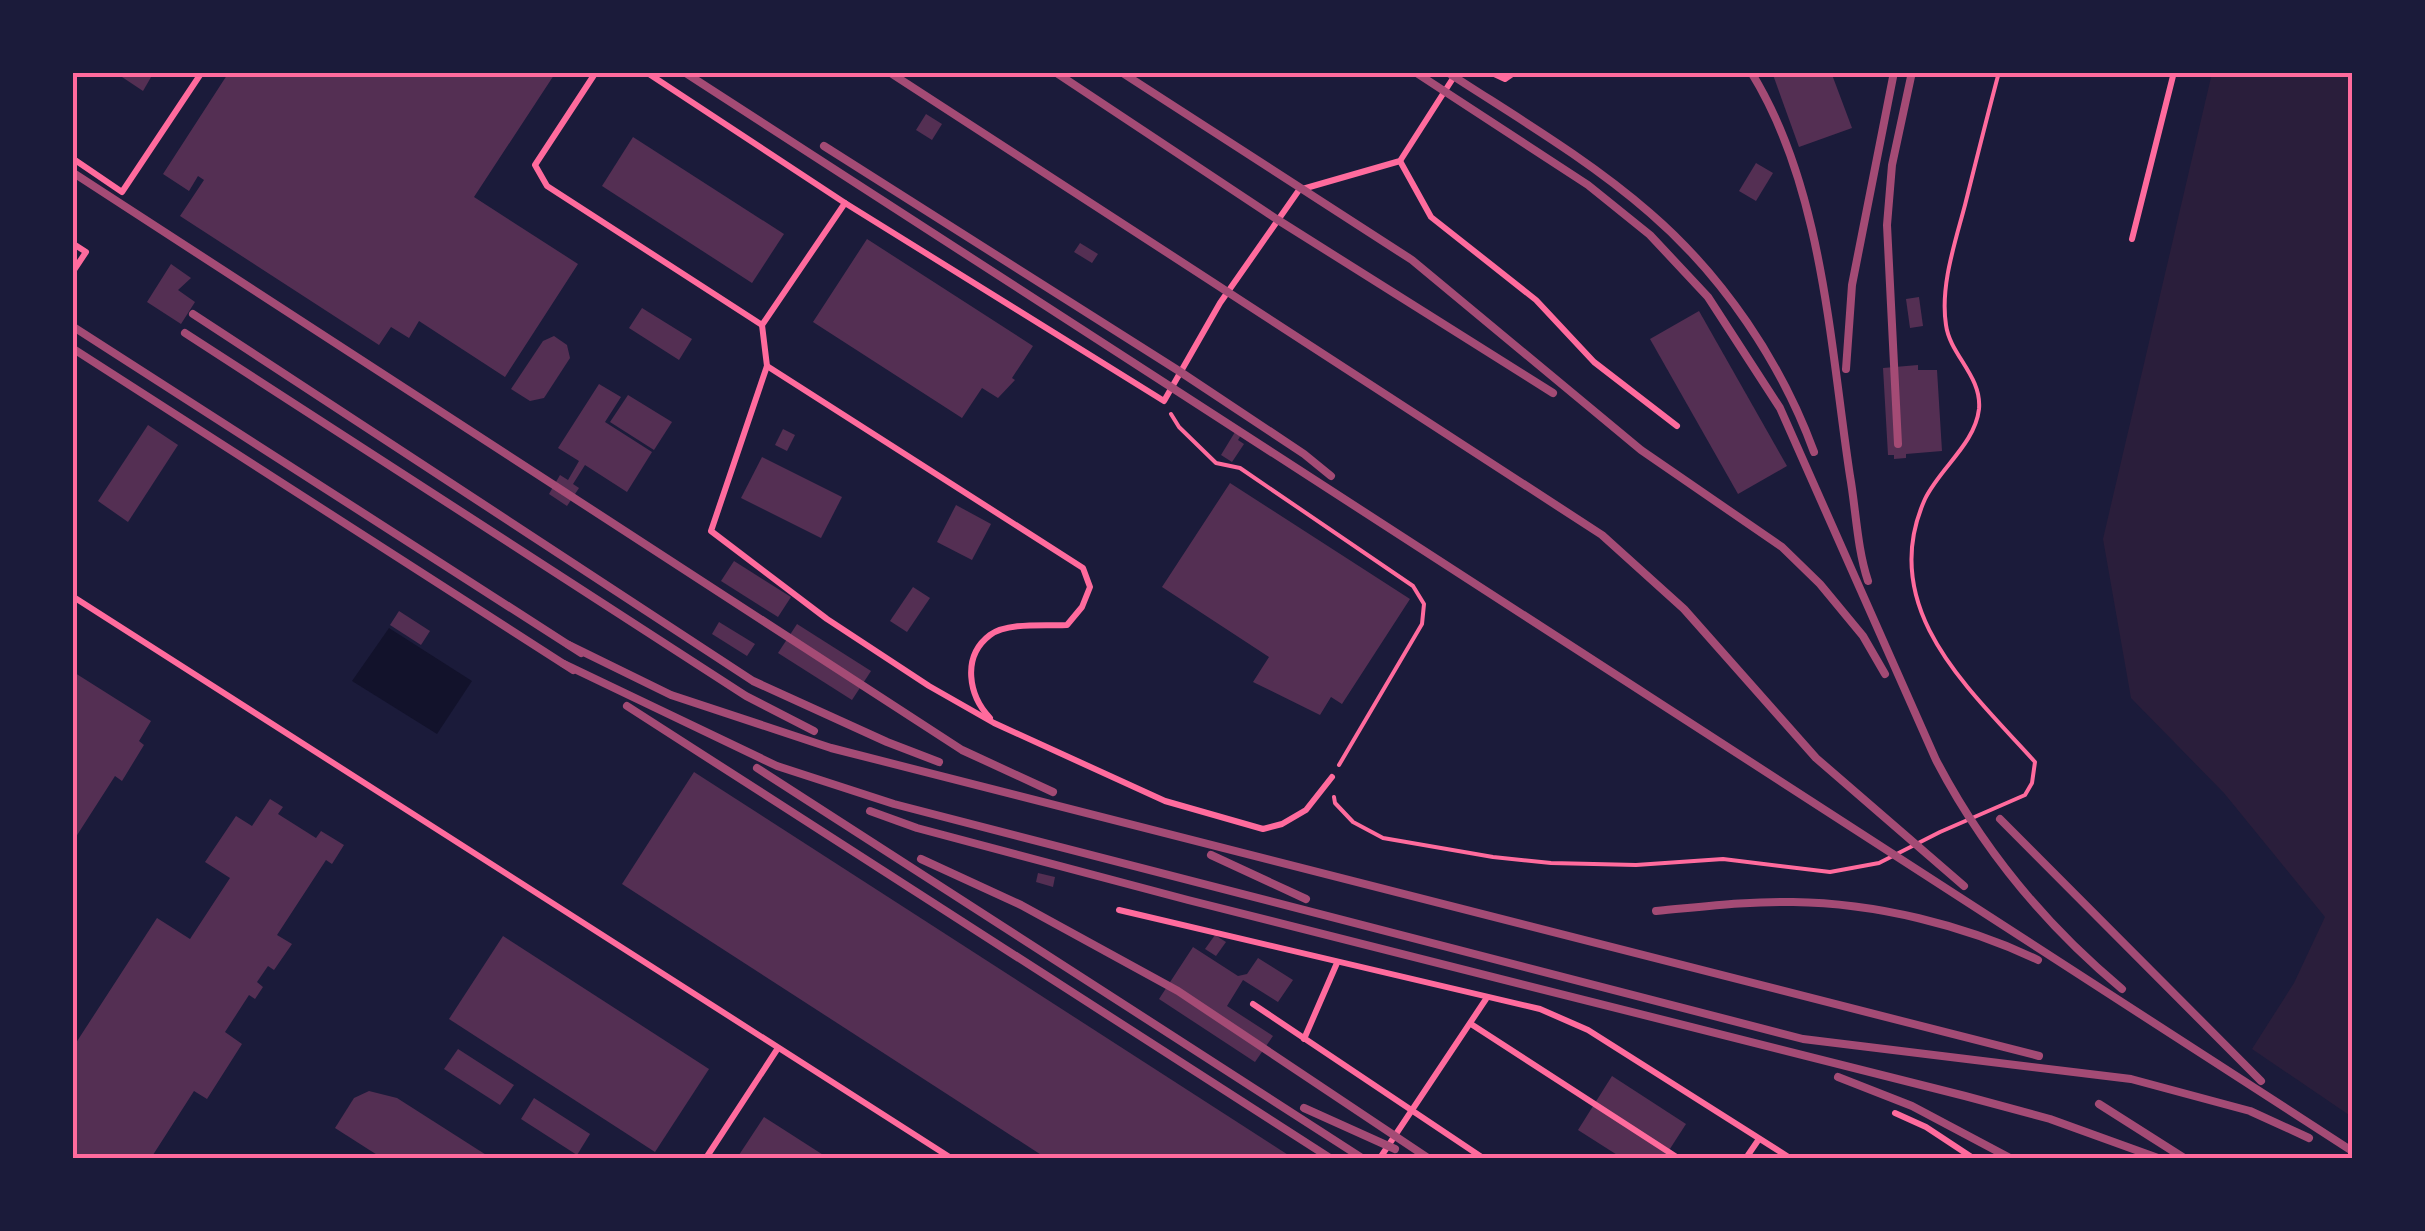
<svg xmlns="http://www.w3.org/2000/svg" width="2425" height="1231" viewBox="0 0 2425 1231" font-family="'DM Sans',sans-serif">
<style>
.green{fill:#2a1e3b}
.water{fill:#12122b}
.building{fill:#542f53}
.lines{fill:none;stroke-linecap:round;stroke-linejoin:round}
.path{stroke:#ff6b9d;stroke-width:4}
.service{stroke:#ff6b9d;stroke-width:6}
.rail{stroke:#a44b75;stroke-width:8}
.neatline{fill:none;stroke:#ff6b9d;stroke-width:4}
</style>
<rect width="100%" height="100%" fill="#1b1b3a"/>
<polygon class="green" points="2212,73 2352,73 2352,1117 2252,1049 2294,983 2325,917 2224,793 2131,698 2103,539"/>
<polygon class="water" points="389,628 472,681 437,734 352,681"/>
<g class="building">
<polygon points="125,72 154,72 143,91 122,77"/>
<polygon points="229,72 556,72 474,197 578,264 505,377 419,321 409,338 391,327 379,345 180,216 204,180 198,176 189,191 163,174"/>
<polygon points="1772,72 1831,72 1852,128 1799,147"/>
<polygon points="926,114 942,124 932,140 916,130"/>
<polygon points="633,137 784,234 752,283 602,186"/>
<polygon points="1756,163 1773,173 1756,201 1739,191"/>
<polygon points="867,239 1033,346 1012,378 1015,380 998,398 982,388 962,418 813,322"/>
<polygon points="1080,243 1098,254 1092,263 1074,252"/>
<polygon points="171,264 191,278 178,290 195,302 181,324 147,302"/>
<polygon points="1919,297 1923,326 1910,328 1906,299"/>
<polygon points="642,308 692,339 679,360 629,328"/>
<polygon points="1699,311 1787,466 1738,494 1650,339"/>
<polygon points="554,336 567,345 570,358 544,398 530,401 511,389 543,341"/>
<polygon points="1918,365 1918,370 1937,370 1942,451 1906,454 1906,458 1894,459 1894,455 1888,455 1883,368"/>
<polygon points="599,384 621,397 605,422 652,452 627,492 585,465 573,484 579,488 567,506 549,494 560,475 568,480 579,461 558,448"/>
<polygon points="628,395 672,422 654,450 610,422"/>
<polygon points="148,425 178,445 128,522 98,501"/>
<polygon points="783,429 795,435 787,451 775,445"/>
<polygon points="1235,432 1241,435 1238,440 1244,444 1232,462 1221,455"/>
<polygon points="762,457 842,497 821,538 741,498"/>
<polygon points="1230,483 1410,599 1342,704 1331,697 1320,715 1253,682 1269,657 1162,587"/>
<polygon points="956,505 991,524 972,560 937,542"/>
<polygon points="734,561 791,597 778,617 721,581"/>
<polygon points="913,587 930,598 907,632 890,621"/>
<polygon points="399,611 430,631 421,645 390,625"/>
<polygon points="719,622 755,644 747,656 712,634"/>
<polygon points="797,624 871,671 852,700 778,653"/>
<polygon points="75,673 151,721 139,741 144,745 122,781 115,776 72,843 72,677"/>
<polygon points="694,772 1293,1158 1046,1158 622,884"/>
<polygon points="270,799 283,807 278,814 316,838 321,831 344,845 332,864 326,860 277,935 292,944 274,970 268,966 257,982 263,987 255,999 249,995 225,1032 242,1044 207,1099 194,1091 151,1158 72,1158 72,1049 157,918 190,939 230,878 205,862 236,816 252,826"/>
<polygon points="1038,873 1055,877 1053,887 1036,882"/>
<polygon points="1215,935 1226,942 1216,956 1205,949"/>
<polygon points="503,936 709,1069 655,1152 449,1019"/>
<polygon points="1193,947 1238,976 1247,974 1258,958 1293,980 1278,1002 1243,980 1227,1006 1273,1036 1255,1062 1159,999"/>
<polygon points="458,1049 514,1085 500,1105 444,1069"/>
<polygon points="1612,1076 1686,1124 1664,1158 1622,1158 1578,1130"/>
<polygon points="369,1091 397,1098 491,1158 382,1158 335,1128 354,1098"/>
<polygon points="534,1098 590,1134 577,1155 521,1119"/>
<polygon points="764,1117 828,1158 737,1158"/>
</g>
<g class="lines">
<g class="path">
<polyline points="1171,414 1179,427 1216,463 1240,468 1413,586 1424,604 1422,624 1339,765"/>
<path d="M1334 797 1335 803 1353 822 1383 838 1493 857 1551 863 1636 865 1723 859 1830 872 1879 863 1940 832 2025 795 2032 783 2035 762C1969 689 1876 608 1925 499 1940 468 1975 444 1979 409 1982 376 1950 355 1946 325 1940 286 1955 243 1965 205 1976 161 1987 117 1999 72"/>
</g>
<g class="service">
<polyline points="596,72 535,165 547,186 762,325"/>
<polyline points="646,72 845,203 1164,401 1220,303 1299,190 1400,161 1457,72"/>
<polyline points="1490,72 1505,79 1515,72"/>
<polyline points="72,158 122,192 202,72"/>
<polyline points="1400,161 1431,217 1536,300 1594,362 1677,426"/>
<polyline points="845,203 762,325 767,366 711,531 827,619 929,686 994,723 1165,801 1263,829 1282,824 1306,810 1332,777"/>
<polyline points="2132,239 2174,72"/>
<polyline points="72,243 86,252 72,273"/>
<path d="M767 366 1083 568 1090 587 1082 607 1067 625C1046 626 1007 622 990 635 961 657 969 696 990 718"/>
<polyline points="72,596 951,1158"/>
<polyline points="1119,910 1540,1009 1588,1030 1790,1158"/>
<polyline points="1253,1004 1483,1158"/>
<polyline points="1471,1024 1678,1158"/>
<polyline points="1304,1039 1337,963"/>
<polyline points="1895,1113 1926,1127 1973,1158"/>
<polyline points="706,1158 778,1048"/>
<polyline points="1380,1158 1486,999"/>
<polyline points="1746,1158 1759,1139"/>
</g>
<g class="rail">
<polyline points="684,72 2352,1151"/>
<polyline points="889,72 1602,535 1684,609 1816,758 1964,886"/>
<polyline points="1055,72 1278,220 1553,393"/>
<polyline points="1121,72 1412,260 1641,450 1782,547 1820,584 1863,636 1885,674"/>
<path d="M1415 72 1588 185 1650 235 1708 297 1780 408 1936 760C1983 850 2044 924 2122 989"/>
<path d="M1447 72C1516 117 1588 159 1650 213 1723 276 1781 362 1814 452"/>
<path d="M1751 72C1823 188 1830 345 1850 476 1856 510 1857 548 1868 581"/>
<polyline points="824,146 1179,371 1304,454 1331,476"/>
<polyline points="72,172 962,750 1053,792"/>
<polyline points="193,314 753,681 887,742 939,762"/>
<polyline points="72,326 581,653"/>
<polyline points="185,333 746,696 814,731"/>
<polyline points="72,348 573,670"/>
<polyline points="1846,369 1852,285 1894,72"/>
<polyline points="1898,444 1887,225 1892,165 1912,72"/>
<polyline points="569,645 671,695 831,748 2039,1056"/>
<polyline points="564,664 777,766 894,804 1803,1039 2131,1079 2250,1111 2309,1138"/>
<polyline points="627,706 1330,1158"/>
<polyline points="757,768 1362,1158"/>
<polyline points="870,811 917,828 1188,900 1965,1096 2050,1119 2158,1158"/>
<polyline points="2000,819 2261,1081"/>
<polyline points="1211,855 1306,899"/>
<polyline points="921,859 1021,905 1178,991 1428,1158"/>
<path d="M1656 911C1701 907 1748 901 1793 902 1875 903 1965 925 2038 960"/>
<polyline points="1838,1077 1912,1106 2010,1158"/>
<polyline points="2099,1104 2184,1158"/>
<polyline points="1304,1108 1395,1149"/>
</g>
</g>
<rect width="2425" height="1231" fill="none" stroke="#1b1b3a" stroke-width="150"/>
<rect x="75" y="75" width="2275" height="1081" class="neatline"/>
</svg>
